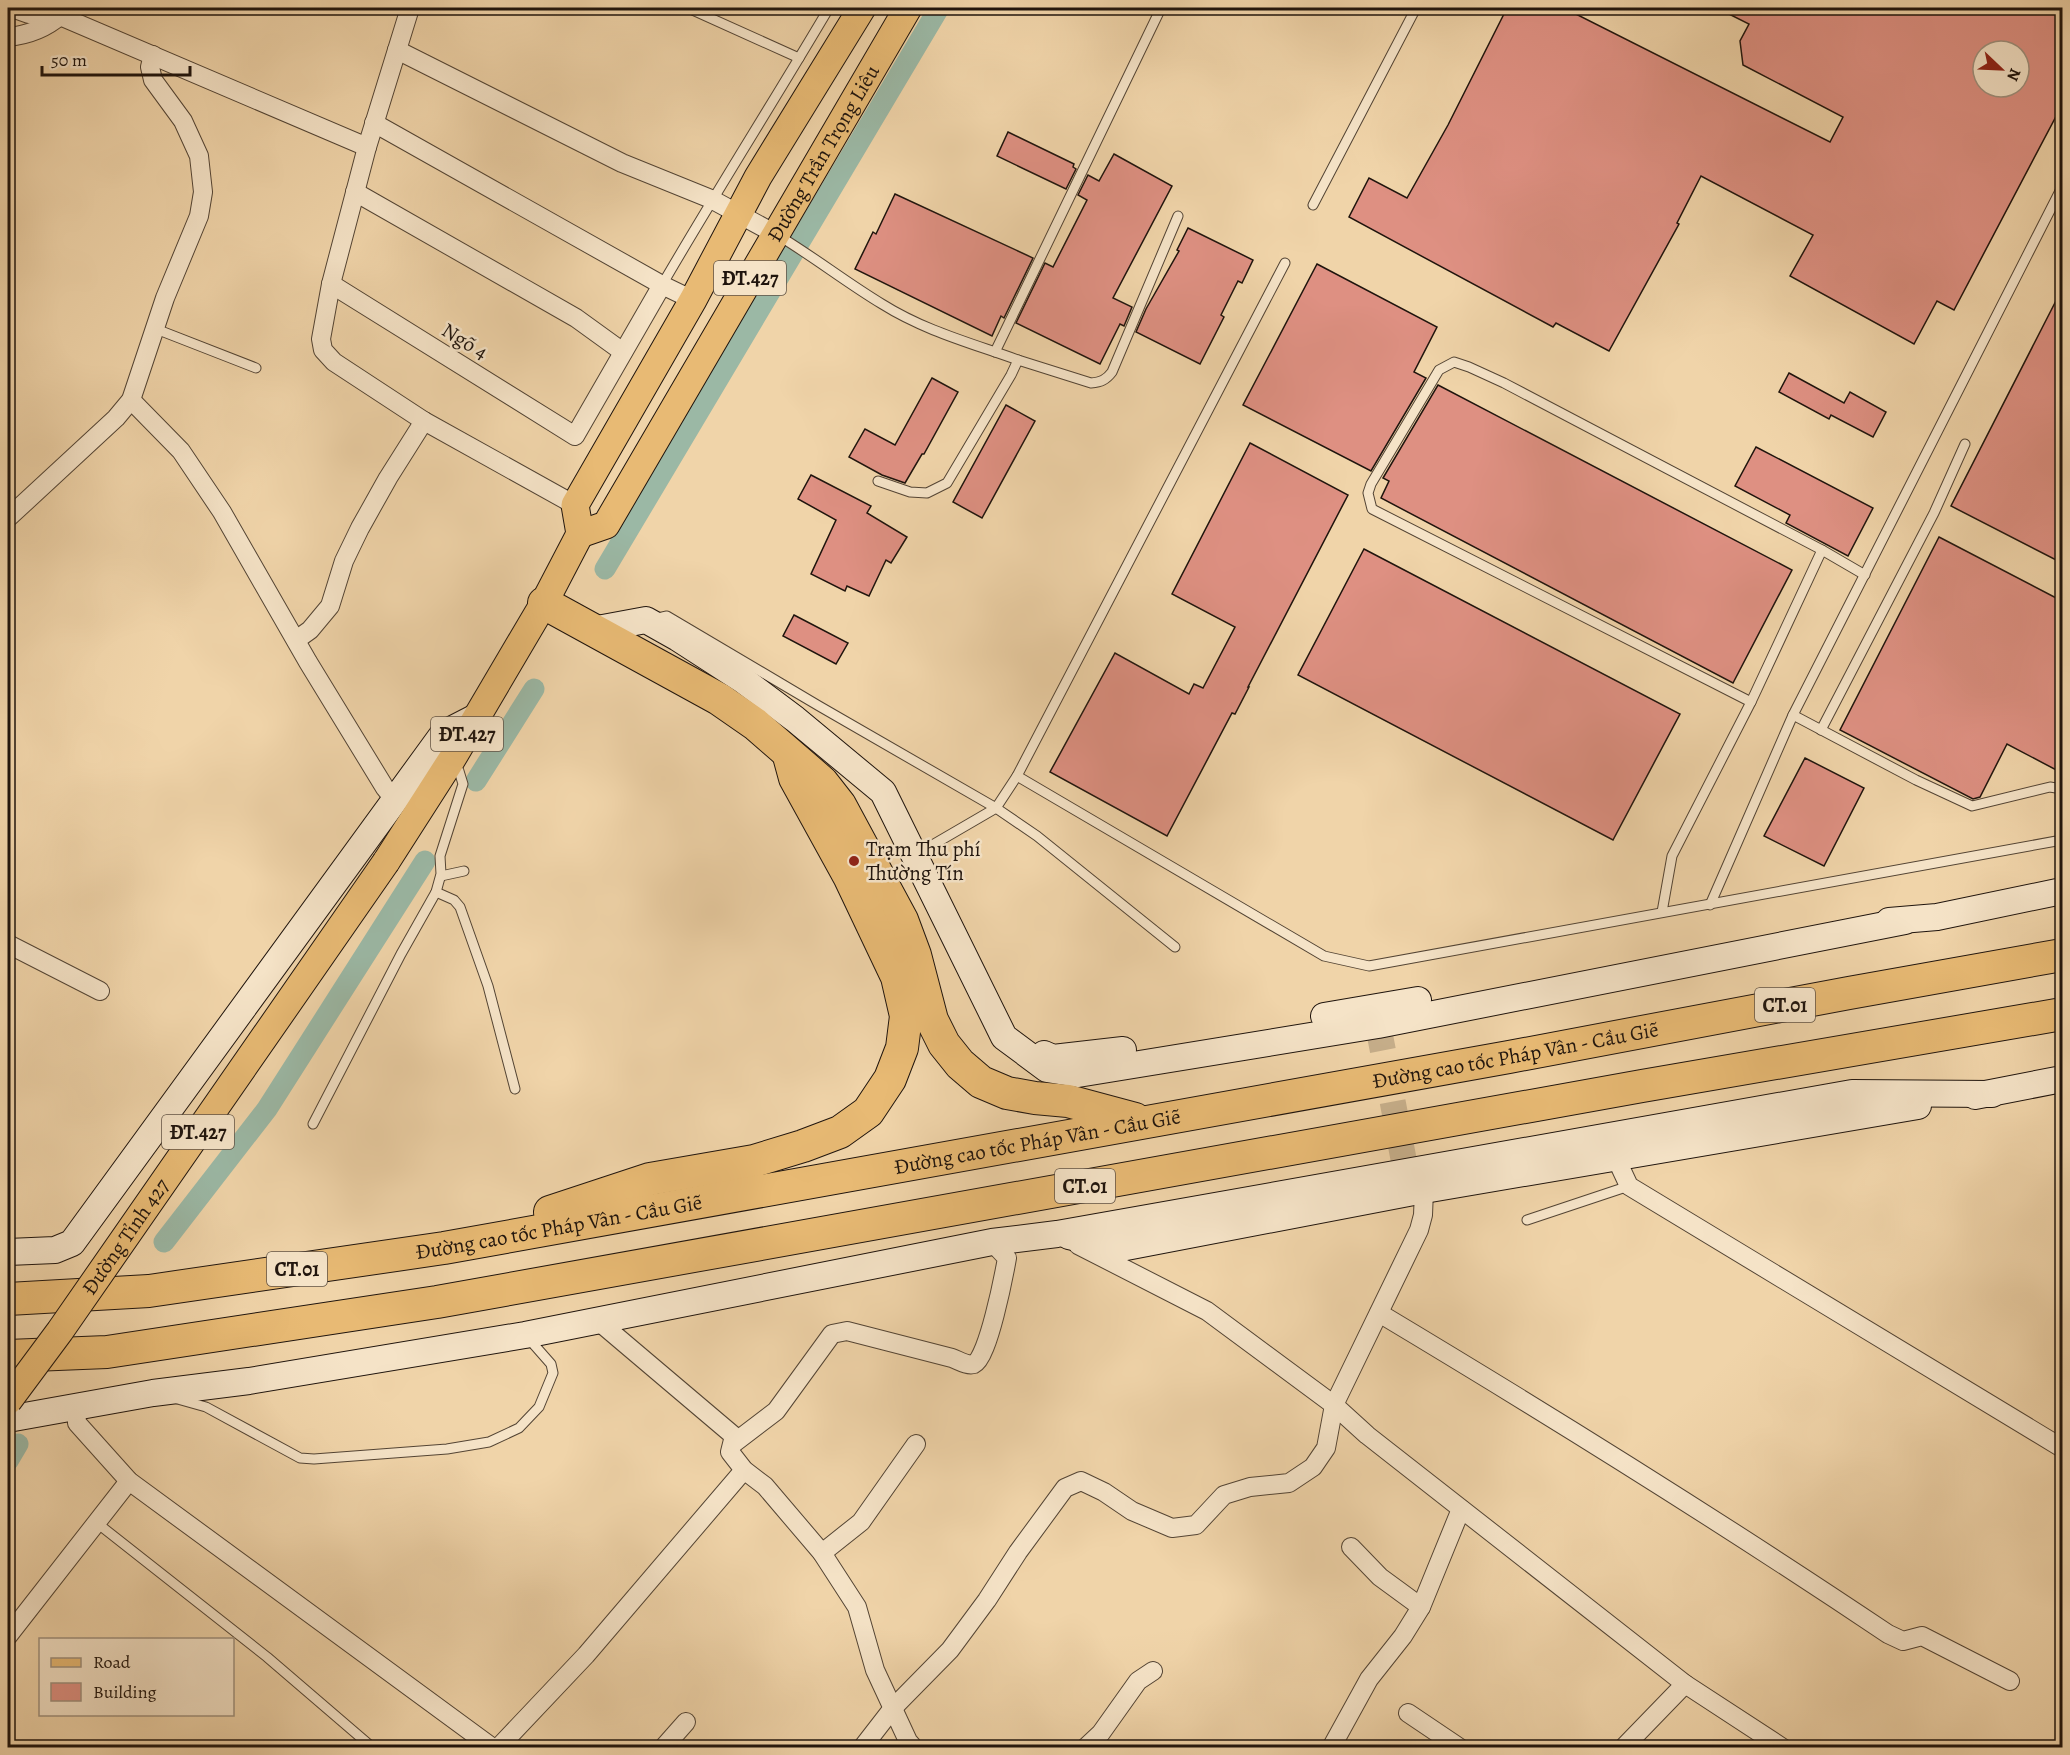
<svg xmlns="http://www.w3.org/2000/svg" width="2070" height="1755" viewBox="0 0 2070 1755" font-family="Alegreya,serif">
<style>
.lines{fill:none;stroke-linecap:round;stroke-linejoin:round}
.canal{stroke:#9bb8a5;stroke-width:21}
.building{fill:#de9082;stroke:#1f140d;stroke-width:1.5;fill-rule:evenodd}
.secondary-tunnel{stroke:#c6ae8a;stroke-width:26;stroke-dasharray:26 13;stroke-linecap:butt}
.lane-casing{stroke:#534434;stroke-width:11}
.street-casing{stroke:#534434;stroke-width:20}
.secondary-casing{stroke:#1f140d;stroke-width:28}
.primary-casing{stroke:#1f140d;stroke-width:29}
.highway-casing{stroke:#1f140d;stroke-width:34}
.lane{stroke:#f5e3c7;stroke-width:9}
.street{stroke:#f5e3c7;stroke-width:18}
.secondary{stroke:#f5e3c7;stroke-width:26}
.primary{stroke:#e8ba74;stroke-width:27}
.highway{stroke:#e8ba74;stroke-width:32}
.primary-bridge-casing{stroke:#1f140d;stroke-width:29;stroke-linecap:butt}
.primary-bridge{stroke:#e8ba74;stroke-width:27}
.poi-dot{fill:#8f2418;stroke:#f5e3c7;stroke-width:2}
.labels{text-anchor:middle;stroke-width:5;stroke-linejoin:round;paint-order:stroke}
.shield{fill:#f5e3c7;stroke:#5f5245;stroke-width:1.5}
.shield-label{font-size:20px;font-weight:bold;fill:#1f140d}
.street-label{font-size:21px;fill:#1f140d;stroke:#f5e3c7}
.poi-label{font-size:21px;fill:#1f140d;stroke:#f5e3c7;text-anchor:start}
</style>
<rect width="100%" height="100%" fill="#f0d4a9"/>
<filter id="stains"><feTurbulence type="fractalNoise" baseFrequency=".00333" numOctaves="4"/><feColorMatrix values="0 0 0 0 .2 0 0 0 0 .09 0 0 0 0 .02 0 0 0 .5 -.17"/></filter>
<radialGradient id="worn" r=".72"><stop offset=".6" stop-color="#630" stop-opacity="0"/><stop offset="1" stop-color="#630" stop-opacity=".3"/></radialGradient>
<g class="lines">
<g class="canal">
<polyline points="605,569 939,8"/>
<polyline points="476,781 534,689"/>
<polyline points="164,1242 267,1109 425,861"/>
<polyline points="8,1461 18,1444"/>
</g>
</g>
<g class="building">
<path d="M1507 8H1564L1830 142 1843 117 1743 65 1740 41 1749 24 1717 8H2062V105L1954 310 1937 301 1914 344 1790 276 1813 235 1701 176 1677 223 1679 224 1609 351 1556 323 1553 327 1349 217 1369 178 1407 198 1448 125ZM1983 51H2019V87H1983Z"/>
<polygon points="1008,132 1074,164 1073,167 1076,169 1066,189 997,156"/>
<polygon points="1114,154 1172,186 1113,298 1132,307 1124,326 1120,324 1100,364 1016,323 1045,263 1053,267 1087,200 1078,195 1088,175 1099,181"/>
<polygon points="895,194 1033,258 1004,318 1001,316 992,336 855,269 873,232 876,234"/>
<polygon points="1188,228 1253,260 1242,283 1238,281 1221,315 1224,317 1200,364 1136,332 1146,309 1179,251 1177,250"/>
<polygon points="1317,264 1437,327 1414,372 1426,378 1371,471 1243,405"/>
<polygon points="2062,289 2062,563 1951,506"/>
<polygon points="1789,373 1844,403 1850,392 1886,412 1873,437 1831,415 1829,419 1779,392"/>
<polygon points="932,378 958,392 924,454 922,454 905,483 882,475 849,457 865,429 895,445"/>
<polygon points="1438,385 1792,570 1733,683 1381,498 1389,481 1383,478"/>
<polygon points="1006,405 1035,421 982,518 953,502"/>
<polygon points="1250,443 1348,495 1248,687 1249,687 1235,714 1232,713 1167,836 1050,772 1115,653 1189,694 1194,684 1203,688 1235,627 1172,594"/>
<polygon points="1756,447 1873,508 1848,556 1786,523 1790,515 1735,486"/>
<polygon points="811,475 871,506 867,513 907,537 891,563 886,560 869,596 847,586 845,591 811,574 836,520 798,499"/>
<polygon points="1939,537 2062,601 2062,773 2007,744 1980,797 1973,799 1840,730"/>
<polygon points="1364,549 1680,714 1613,840 1298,675"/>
<polygon points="794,615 848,643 836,664 783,636"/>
<polygon points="1805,758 1864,788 1824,866 1764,836"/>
</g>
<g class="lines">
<polyline class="secondary-tunnel" points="1378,1025 1406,1172"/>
<g class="lane-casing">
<g id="lane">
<polyline points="688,8 799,58"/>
<polyline points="1313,205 1416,8"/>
<path d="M779 236C814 257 847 283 882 304 925 331 971 343 1018 360L1011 375 947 483 927 493 910 492 878 481"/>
<polyline points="1285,263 1017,776 1324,956 1369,966 2062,840"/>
<path d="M662 285C716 192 774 101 829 8"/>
<polyline points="156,329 256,368"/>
<polyline points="995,352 1161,8"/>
<path d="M1018 360 1091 383C1101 382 1106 380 1112 372L1178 216"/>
<polyline points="653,619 667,616 819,706 996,808 1037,836 1175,947"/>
<polyline points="1751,702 1372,509 1368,493 1371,484 1439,370 1454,362 1469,367 1504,383 1822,550 1865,575"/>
<polyline points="1793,715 1916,780 1972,806 2050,787 2062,789"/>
<polyline points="1821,730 1934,513 1965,444"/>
<polyline points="917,854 996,808 1017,776"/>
<polyline points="441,876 464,871"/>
<polyline points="436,892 454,900 460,907 488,986 515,1089"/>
<polyline points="1710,905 1793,715 2062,187"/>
<polyline points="1662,912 1672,856 1751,702 1822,550"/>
<polyline points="313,1124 401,954 436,892 441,874 440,856 463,784 459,771 455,764"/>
<polyline points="1527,1220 1629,1186"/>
<polyline points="174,1398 206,1407 300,1458 314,1459 447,1449 489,1442 519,1428 539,1407 553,1373 551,1364 529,1339"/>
<polyline points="97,1523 267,1657 373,1748"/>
</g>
</g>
<g class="street-casing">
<g id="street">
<polyline points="12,8 29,14 60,16 367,147"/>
<polyline points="410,8 367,147 331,284 321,339 323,350 334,362 424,421 575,505"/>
<path d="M8 37C28 35 45 29 61 15"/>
<polyline points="397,50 622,163 711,199 779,236"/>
<polyline points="374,123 662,285 693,300"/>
<polyline points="355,192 576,318 623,352"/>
<polyline points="331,284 575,436 662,285"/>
<polyline points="131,400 181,451 222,512 308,662 385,788 389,793 399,795"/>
<polyline points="8,518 116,418 131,400 165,298 199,216 203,192 199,156 183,121 153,80 150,67 153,55"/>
<polyline points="296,640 310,630 330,606 344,561 360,528 388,478 424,421"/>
<polyline points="8,944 100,991"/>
<polyline points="1615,1156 1629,1186 2062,1448"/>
<polyline points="1078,1245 1207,1311 1334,1405 1367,1435 1685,1684 1783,1748"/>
<path d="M1379 1313C1551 1416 1721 1522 1888 1634L1903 1641 1922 1636 2010 1681"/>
<polyline points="597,1320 734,1436 730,1452 744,1470 765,1486 822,1553 857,1607 875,1670 908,1741 914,1748"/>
<polyline points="76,1408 77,1423 129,1481 493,1748"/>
<path d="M734 1443 776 1411 832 1334 847 1331 952 1358C958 1360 967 1366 974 1364 988 1358 1004 1275 1007 1258L992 1242"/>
<polyline points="1351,1547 1380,1577 1421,1607"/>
<polyline points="822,1553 861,1522 916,1444"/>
<polyline points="8,1636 129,1481"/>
<polyline points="1408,1713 1460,1748"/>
<polyline points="498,1748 586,1655 744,1470"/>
<polyline points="663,1748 686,1722"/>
<polyline points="862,1748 893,1708 950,1650 987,1600 1018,1552 1065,1488 1081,1481 1104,1492 1132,1511 1172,1528 1196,1525 1224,1495 1250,1487 1289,1483 1313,1467 1326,1448 1334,1405 1419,1230 1423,1215 1424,1190"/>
<polyline points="1085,1748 1101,1733 1138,1681 1153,1671"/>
<polyline points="1331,1748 1369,1679 1403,1636 1421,1607 1461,1509"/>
<polyline points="1623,1748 1685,1684"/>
</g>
</g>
<g class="secondary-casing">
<g id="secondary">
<polyline points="592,630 646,620 678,638 743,680 795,719 883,792 1004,1037 1047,1069 1078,1074 1378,1025 1905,921"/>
<polyline points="1889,921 1937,917 2062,891"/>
<polyline points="1324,1016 1418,1000"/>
<polyline points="1044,1054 1053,1058 1123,1050"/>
<polyline points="1975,1096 2062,1079"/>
<polyline points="1069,1236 1121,1248 1424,1190 1918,1106"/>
<polyline points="8,1252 55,1250 72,1243 443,734 478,716"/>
<polyline points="8,1419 153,1393 249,1381 525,1335 992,1242 1057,1234 1852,1093 1992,1094"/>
</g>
</g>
<g class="primary-casing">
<g id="primary">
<path id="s1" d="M580 534 606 525 908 8"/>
<polyline points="386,862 452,759 544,603 580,534 575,505 693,300 758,177 862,8"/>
</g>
</g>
<g class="highway-casing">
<g id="highway">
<polyline points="544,603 719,699 755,724 822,782 840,805 902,920 915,955 932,1020 944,1044 960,1064 981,1082 1007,1093 1035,1098 1068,1101 1135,1119"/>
<polyline points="550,1212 650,1179 754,1161 803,1146 840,1132 868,1112 890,1079 902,1048 906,1016 897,977 849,876 795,778 789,756"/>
<path id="s2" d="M8 1299 149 1291 444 1248 1509 1057 1849 993 2062 955"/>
<polyline points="8,1356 107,1352 437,1302 1642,1086 2062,1014"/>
</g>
</g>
<use href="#lane" class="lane"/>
<use href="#street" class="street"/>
<use href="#secondary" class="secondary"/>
<use href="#primary" class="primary"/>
<use href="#highway" class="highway"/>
<g class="primary-bridge-casing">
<g id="primary-bridge">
<path id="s3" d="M8 1401 60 1331 386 862"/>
</g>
</g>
<use href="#primary-bridge" class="primary-bridge"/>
</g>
<circle class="poi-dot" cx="854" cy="861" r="6"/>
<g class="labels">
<g class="shield">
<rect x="714" y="261" width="72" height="34" rx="4.5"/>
<rect x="431" y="717" width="72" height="34" rx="4.5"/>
<rect x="1755" y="988" width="60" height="34" rx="4.5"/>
<rect x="162" y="1115" width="72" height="34" rx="4.5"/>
<rect x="1055" y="1169" width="60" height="34" rx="4.5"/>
<rect x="267" y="1252" width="60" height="34" rx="4.5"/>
</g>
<g class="shield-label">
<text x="750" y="285">ĐT.427</text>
<text x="467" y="741">ĐT.427</text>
<text x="1785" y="1012">CT.01</text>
<text x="198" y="1139">ĐT.427</text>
<text x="1085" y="1193">CT.01</text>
<text x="297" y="1276">CT.01</text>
</g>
<g class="street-label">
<text dy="7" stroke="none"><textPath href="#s1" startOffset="458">Đường Trần Trọng Liêu</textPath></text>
<text transform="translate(465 341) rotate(32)" y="7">Ngõ 4</text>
<text dy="7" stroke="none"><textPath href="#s2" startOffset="1528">Đường cao tốc Pháp Vân - Cầu Giẽ</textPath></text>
<text dy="7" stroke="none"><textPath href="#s2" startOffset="1042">Đường cao tốc Pháp Vân - Cầu Giẽ</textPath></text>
<text dy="7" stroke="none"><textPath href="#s2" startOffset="556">Đường cao tốc Pháp Vân - Cầu Giẽ</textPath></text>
<text dy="7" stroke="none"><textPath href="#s3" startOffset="202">Đường Tỉnh 427</textPath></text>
</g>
<g class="poi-label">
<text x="866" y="856">Trạm Thu phí<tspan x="866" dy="24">Thường Tín</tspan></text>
</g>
</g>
<rect width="2070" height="1755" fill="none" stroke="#f0d4a9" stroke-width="30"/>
<rect x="9" y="9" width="2052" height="1737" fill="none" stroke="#1f140d" stroke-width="3"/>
<rect x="15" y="15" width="2040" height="1725" fill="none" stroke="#1f140d" stroke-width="1.5"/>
<rect x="39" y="1638" width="195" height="78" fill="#f5e3c7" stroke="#9f907d" stroke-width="1.5"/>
<rect x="51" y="1658" width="30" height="9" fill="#e8ba74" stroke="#9f907d" stroke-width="1.5"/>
<text x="93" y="1668" font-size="18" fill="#1f140d">Road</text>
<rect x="51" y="1683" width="30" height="18" fill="#de9082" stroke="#9f907d" stroke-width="1.5"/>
<text x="93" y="1698" font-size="18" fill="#1f140d">Building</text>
<g transform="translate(2001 69) rotate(113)"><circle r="28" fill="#f5e3c7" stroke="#9f907d" stroke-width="1.5"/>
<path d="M0-4.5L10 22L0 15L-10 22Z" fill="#8f2418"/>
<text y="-9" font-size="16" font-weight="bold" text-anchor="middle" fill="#1f140d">N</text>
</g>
<path d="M42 66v9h148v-9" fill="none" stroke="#1f140d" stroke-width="3"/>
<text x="51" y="66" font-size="18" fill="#1f140d" stroke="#f5e3c7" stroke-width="4.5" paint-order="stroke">50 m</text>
<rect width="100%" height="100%" filter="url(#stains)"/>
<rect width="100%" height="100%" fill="url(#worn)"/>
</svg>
